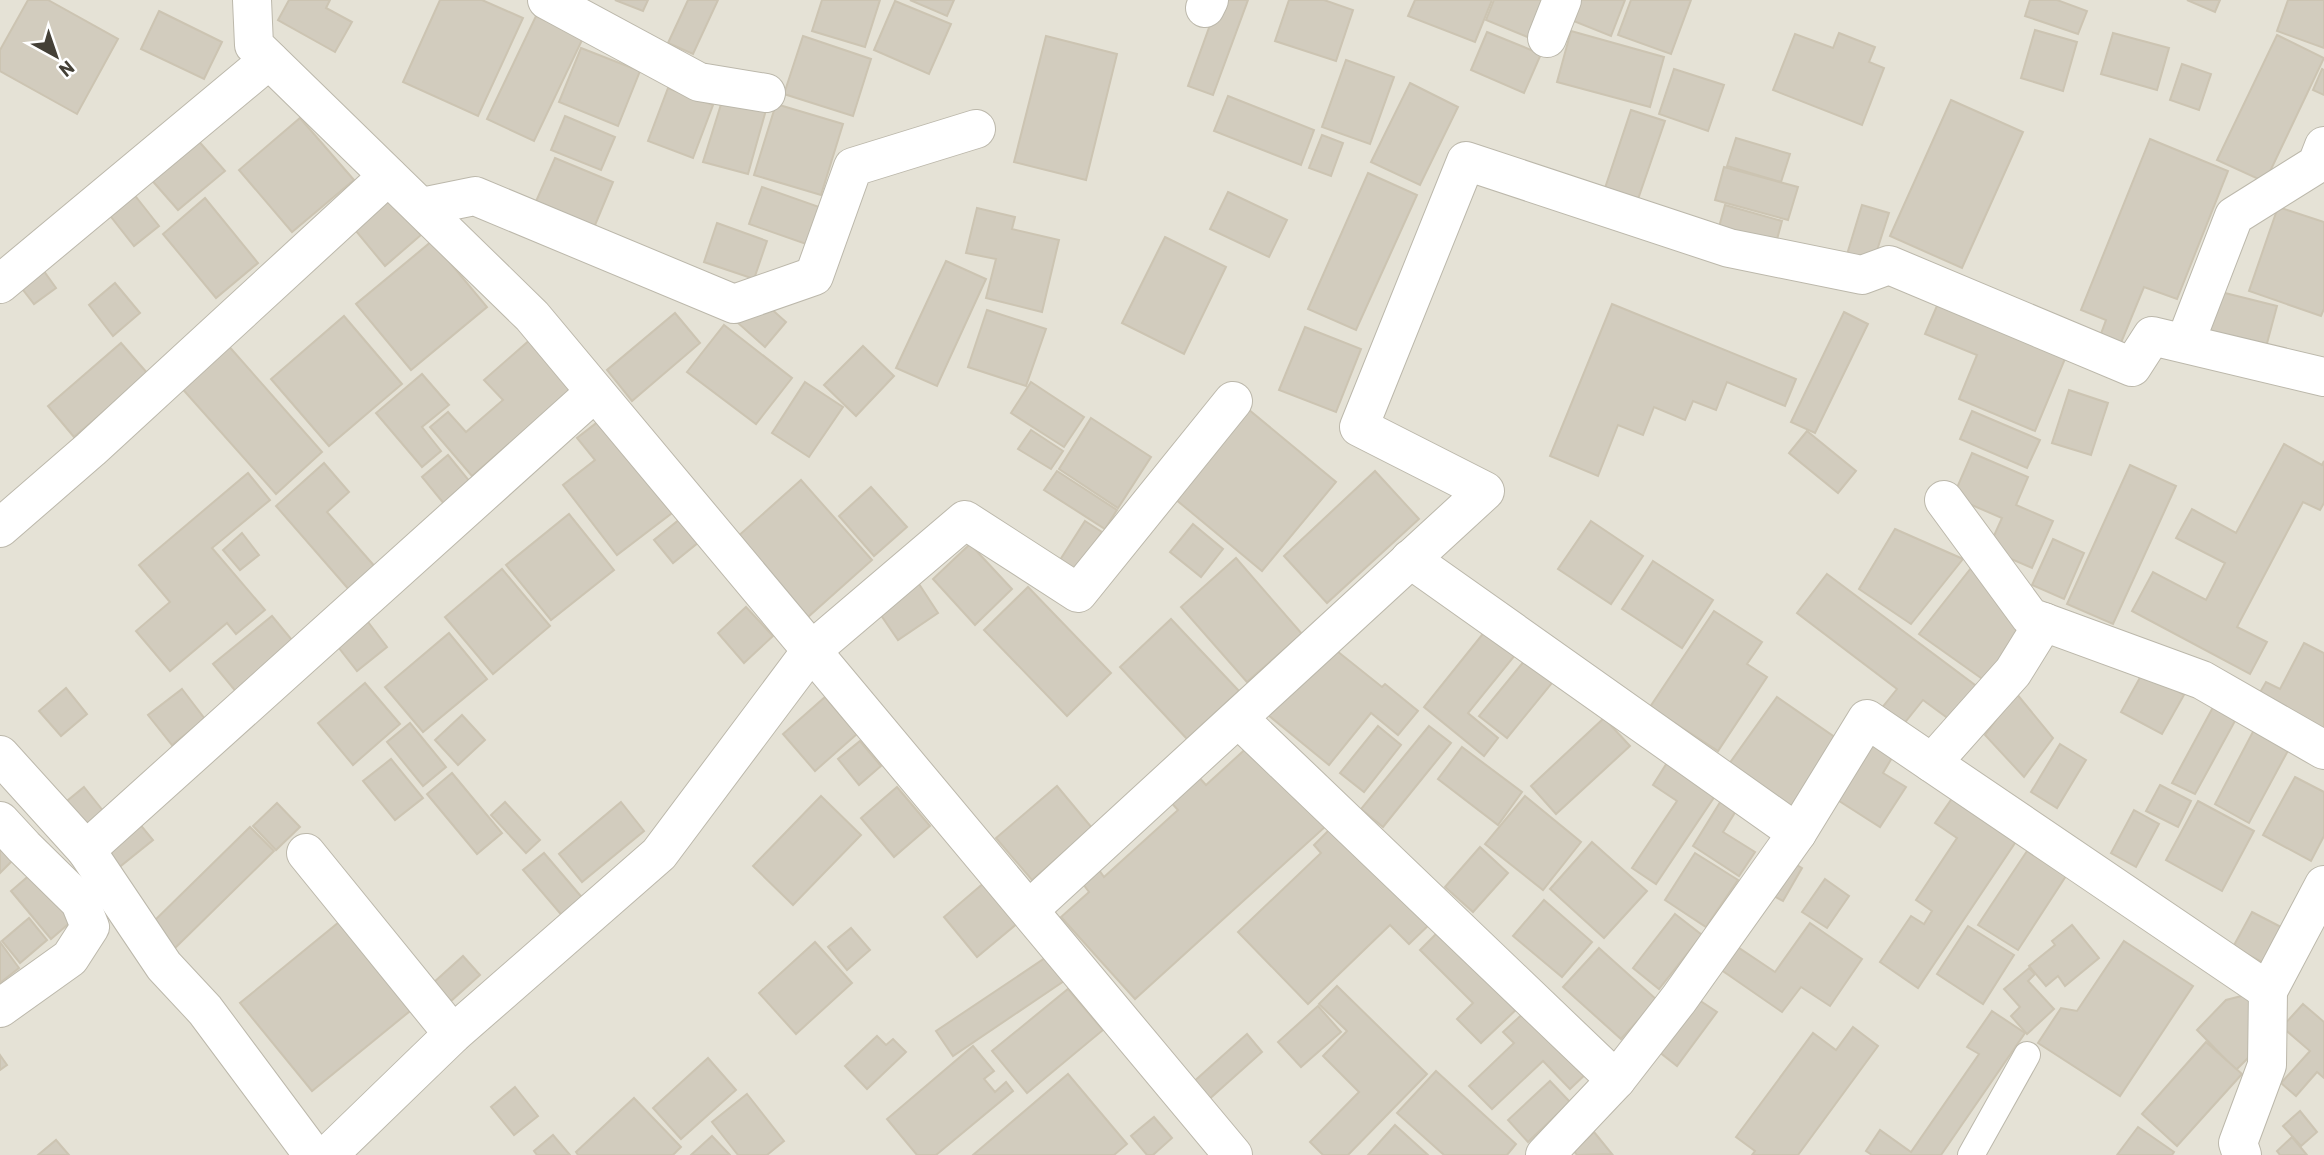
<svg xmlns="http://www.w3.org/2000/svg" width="2324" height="1155" viewBox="0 0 2324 1155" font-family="Barlow,sans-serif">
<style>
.residential{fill:#e5e2d6}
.building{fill:#d2ccbe;stroke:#ccc4b2;stroke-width:2}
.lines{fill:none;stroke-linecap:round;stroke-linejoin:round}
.lane-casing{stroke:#bcb8ab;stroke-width:28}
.street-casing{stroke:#bcb8ab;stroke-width:40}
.lane{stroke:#fff;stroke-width:26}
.street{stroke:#fff;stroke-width:38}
</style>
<rect width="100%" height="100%" fill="#f2efe7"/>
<rect class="residential" x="0" y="0" width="2324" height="1155"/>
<g class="building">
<polygon points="28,0 48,0 118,39 77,114 0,71 0,50"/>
<polygon points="289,0 330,0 326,8 352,22 335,52 278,20"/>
<polygon points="440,0 482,0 523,18 478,116 403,82"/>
<polygon points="615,0 648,0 643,11"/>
<polygon points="688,0 718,0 693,54 668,43"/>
<polygon points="822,0 880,0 865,47 812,31"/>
<polygon points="910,0 954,0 947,16"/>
<polygon points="1219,0 1248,0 1213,95 1188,86"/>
<polygon points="1289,0 1324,0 1353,10 1336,61 1275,41"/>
<polygon points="1415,0 1492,0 1475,42 1408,16"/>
<polygon points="1494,0 1545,0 1530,38 1486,20"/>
<polygon points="1572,0 1625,0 1611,36 1566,18"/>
<polygon points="1631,0 1691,0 1671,54 1618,35"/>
<polygon points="2030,0 2057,0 2087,11 2078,34 2025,16"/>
<polygon points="2187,0 2220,0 2215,12"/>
<polygon points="2288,0 2324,0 2324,48 2277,31"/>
<polygon points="895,1 951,24 929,74 874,50"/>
<polygon points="159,11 222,42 204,79 141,49"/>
<polygon points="536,16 583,38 534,141 487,119"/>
<polygon points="2035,30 2077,42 2063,91 2021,78"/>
<polygon points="1571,31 1664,57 1650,107 1557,82"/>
<polygon points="1487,32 1541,54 1524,93 1471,70"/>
<polygon points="1839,33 1875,47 1869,62 1884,68 1862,125 1773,90 1795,34 1833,48"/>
<polygon points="2113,33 2169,48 2157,90 2101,74"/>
<polygon points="2277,35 2324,58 2265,182 2217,160"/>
<polygon points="803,36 871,59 853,116 784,94"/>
<polygon points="1046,36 1117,54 1086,180 1014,162"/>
<polygon points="581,48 640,71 618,126 559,102"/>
<polygon points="1346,60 1394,77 1370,144 1322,127"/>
<polygon points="2182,64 2211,74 2199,110 2170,100"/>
<polygon points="1674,69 1724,85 1708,131 1659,114"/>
<polygon points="2322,69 2324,70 2324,95 2313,90"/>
<polygon points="1410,83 1458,107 1420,185 1371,162"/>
<polygon points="668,88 713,105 693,158 648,141"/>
<polygon points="1228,96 1314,130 1301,165 1214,131"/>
<polygon points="723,98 766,110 748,174 703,162"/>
<polygon points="1951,100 2023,132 1962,268 1890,236"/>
<polygon points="776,104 843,124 821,195 754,175"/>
<polygon points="1631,110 1665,121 1637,202 1604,191"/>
<polygon points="565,116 615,137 601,170 551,150"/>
<polygon points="300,118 354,180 292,232 239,170"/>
<polygon points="1322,135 1343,143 1331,176 1309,168"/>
<polygon points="195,137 225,171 178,210 149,177"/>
<polygon points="1736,138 1790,154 1781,182 1727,166"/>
<polygon points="2150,139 2228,171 2177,299 2144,287 2118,350 2098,342 2106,320 2081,310"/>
<polygon points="555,158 613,182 593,230 534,206"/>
<polygon points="1724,167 1798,187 1788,220 1715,200"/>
<polygon points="1368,173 1417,195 1356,330 1308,309"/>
<polygon points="762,187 822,208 809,245 749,224"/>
<polygon points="129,188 159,226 134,246 104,208"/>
<polygon points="382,189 421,235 385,266 346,219"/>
<polygon points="1228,192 1287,220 1269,257 1210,229"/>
<polygon points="205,198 258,263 216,298 163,234"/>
<polygon points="1725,205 1782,221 1776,243 1719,227"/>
<polygon points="1862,205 1889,213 1871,269 1845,261"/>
<polygon points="2278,207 2324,222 2324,309 2321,316 2249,291"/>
<polygon points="977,208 1015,217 1012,229 1059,240 1042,312 986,298 996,259 966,253"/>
<polygon points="717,223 767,241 754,279 704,262"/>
<polygon points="1165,237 1226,267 1184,354 1122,323"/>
<polygon points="432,241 487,307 411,370 356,304"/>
<polygon points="36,260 56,288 34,304 13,277"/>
<polygon points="946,261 986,279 937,386 896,368"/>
<polygon points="115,283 140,313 113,336 89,305"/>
<polygon points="2213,290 2277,306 2266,347 2202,332"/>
<polygon points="759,298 786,322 765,347 738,323"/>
<polygon points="1939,301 2067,354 2035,431 1959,399 1977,355 1925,334"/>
<polygon points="1612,304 1796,379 1785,406 1727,382 1716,410 1693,401 1685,420 1654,407 1643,435 1618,425 1598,476 1550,456"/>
<polygon points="987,310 1046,329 1026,386 968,367"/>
<polygon points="1844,312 1868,324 1815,433 1791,422"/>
<polygon points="675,313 700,343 632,401 607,370"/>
<polygon points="344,316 402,384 329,446 271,379"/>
<polygon points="724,325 792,378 756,424 687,372"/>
<polygon points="1305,327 1361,349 1336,412 1279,390"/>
<polygon points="532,338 575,387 472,476 430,427 448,412 466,432 503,400 484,380"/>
<polygon points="121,343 148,374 74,437 48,406"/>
<polygon points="226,343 322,452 276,494 179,385"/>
<polygon points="863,346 894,376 856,416 824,385"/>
<polygon points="422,374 449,405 422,427 441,451 422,467 376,413"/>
<polygon points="805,382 843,407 809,457 772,433"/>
<polygon points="1031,382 1084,417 1064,447 1011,413"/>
<polygon points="2069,390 2108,403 2091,455 2052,443"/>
<polygon points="1248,409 1336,482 1262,571 1174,498"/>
<polygon points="1972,411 2040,440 2027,468 1960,439"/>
<polygon points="604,417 676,510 617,555 563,485 595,460 577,438"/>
<polygon points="1091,418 1151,457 1118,508 1059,469"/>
<polygon points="1031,430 1063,451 1051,469 1018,449"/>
<polygon points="1807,431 1856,471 1838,493 1789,453"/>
<polygon points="2284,444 2322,465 2324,461 2324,503 2320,510 2303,502 2237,627 2267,642 2250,674 2132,611 2153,572 2206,600 2225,563 2176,538 2192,509 2236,533"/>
<polygon points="1972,453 2028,477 2016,505 2053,521 2032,568 1988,549 2002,518 1953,497"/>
<polygon points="448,455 471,483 445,505 422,477"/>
<polygon points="324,463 349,492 327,512 377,569 351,592 276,506"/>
<polygon points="2130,465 2176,486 2113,624 2067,604"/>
<polygon points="1057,471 1117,510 1105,529 1044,490"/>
<polygon points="1375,471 1419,519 1327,603 1284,556"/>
<polygon points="248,473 270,500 212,548 265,610 236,634 227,623 170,671 136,631 170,602 139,565"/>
<polygon points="801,480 872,560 808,617 736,538"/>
<polygon points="871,487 907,527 874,556 839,516"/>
<polygon points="569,514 614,570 551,620 506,565"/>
<polygon points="680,519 699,542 673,563 654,540"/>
<polygon points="1085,521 1102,532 1077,570 1060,560"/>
<polygon points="1591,521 1643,556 1611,604 1558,569"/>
<polygon points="1193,524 1223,549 1201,577 1170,552"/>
<polygon points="1895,529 1963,559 1911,624 1859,589"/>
<polygon points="242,533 259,555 240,570 223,550"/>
<polygon points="2053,539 2084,553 2064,599 2032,585"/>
<polygon points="970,544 1012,589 975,625 933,579"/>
<polygon points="1236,558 1302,634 1247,682 1181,607"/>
<polygon points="1653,561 1713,600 1682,648 1622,609"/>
<polygon points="1971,568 2031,636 1988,683 1919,634"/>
<polygon points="502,569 550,626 493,674 445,617"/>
<polygon points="1827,574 1979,688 1953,722 1923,700 1903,725 1881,709 1897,689 1797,613"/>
<polygon points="917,581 938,613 898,640 876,608"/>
<polygon points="1028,587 1111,673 1067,716 984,630"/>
<polygon points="746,607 773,636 744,663 718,633"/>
<polygon points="359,610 387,647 357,671 328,634"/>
<polygon points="1714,611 1762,642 1747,664 1767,677 1718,751 1650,707"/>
<polygon points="272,616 297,646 238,694 213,664"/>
<polygon points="1171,619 1239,691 1187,739 1120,667"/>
<polygon points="1486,630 1516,654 1468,713 1498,738 1484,756 1424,707"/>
<polygon points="449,633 487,679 423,732 385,687"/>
<polygon points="1327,643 1382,687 1385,684 1418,711 1398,735 1371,713 1329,765 1268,715"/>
<polygon points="2304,643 2324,653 2324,737 2255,701 2266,682 2280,689"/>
<polygon points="1525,660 1552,683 1507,738 1479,716"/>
<polygon points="2143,672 2184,695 2162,734 2121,712"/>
<polygon points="365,683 400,724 353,765 318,723"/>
<polygon points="66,688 87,714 61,736 39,711"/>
<polygon points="182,689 205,719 172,745 148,715"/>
<polygon points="2016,693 2053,738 2024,777 1985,735"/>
<polygon points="825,697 857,734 815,771 783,734"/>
<polygon points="1777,697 1839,740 1786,815 1724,771"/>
<polygon points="2218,698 2241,710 2195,794 2172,783"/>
<polygon points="462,715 485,740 458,765 435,740"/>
<polygon points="1604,718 1630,746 1556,814 1531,786"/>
<polygon points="410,723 446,767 423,786 387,742"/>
<polygon points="1378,726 1401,745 1364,792 1340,773"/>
<polygon points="1429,726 1451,743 1383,827 1361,809"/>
<polygon points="2256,726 2291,745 2249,823 2215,804"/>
<polygon points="1874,737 1896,751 1883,773 1906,787 1880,827 1836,799"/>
<polygon points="860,741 881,766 859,785 838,759"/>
<polygon points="1251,744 1326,826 1135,999 1061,917 1089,892 1083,884 1099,870 1104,877 1178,810 1167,798 1195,773 1206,785"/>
<polygon points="2060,744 2086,760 2057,808 2031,792"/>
<polygon points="1462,747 1522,792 1498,825 1438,779"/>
<polygon points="1670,758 1719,790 1656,884 1632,868 1677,801 1653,785"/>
<polygon points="391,759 423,798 395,820 363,781"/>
<polygon points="452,773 502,833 477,854 427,794"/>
<polygon points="2295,777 2324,792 2324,836 2311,861 2263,835"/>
<polygon points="2160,785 2191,801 2178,827 2146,811"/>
<polygon points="1057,786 1092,828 1032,880 996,838"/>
<polygon points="84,787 104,812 76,835 56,810"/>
<polygon points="897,787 930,826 894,857 861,818"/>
<polygon points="821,796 861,835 793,905 753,866"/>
<polygon points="1525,796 1581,842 1543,890 1485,844"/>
<polygon points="1724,796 1739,806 1723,832 1755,852 1739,876 1693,846"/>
<polygon points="1953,797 2017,840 1918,988 1880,962 1911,916 1924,924 1932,911 1916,900 1957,838 1935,823"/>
<polygon points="2198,801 2254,831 2222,891 2166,860"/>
<polygon points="505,802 540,840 526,853 491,815"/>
<polygon points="621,802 644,831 582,882 559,854"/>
<polygon points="277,803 300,827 276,850 253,826"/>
<polygon points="2134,810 2159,824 2136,867 2111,853"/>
<polygon points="133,816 153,840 112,873 92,850"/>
<polygon points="1338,821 1433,921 1409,944 1390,925 1308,1004 1238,932 1321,853 1314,845"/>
<polygon points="250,827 274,851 173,950 150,925"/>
<polygon points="0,834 19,854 0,873"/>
<polygon points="1592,842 1647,891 1604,938 1550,889"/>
<polygon points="1480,847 1508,873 1473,912 1445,887"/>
<polygon points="2027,851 2066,876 2018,950 1978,925"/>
<polygon points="544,853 585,901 565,919 523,870"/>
<polygon points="1695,853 1738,880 1706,927 1665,900"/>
<polygon points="1790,861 1802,868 1783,901 1770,894"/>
<polygon points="32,873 72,921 51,939 11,891"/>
<polygon points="1825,879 1849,896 1827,928 1802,912"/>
<polygon points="985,882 1019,922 977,957 944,917"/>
<polygon points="1544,900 1592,942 1562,977 1513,936"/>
<polygon points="2252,912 2281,927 2262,962 2233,947"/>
<polygon points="1675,914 1702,935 1659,989 1633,968"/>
<polygon points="29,918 47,940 20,963 2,941"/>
<polygon points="344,918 415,1007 312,1091 240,1003"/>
<polygon points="1810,923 1862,959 1830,1006 1801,987 1782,1012 1717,967 1733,944 1775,972"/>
<polygon points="2072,925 2099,958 2065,986 2058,976 2046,986 2029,966 2055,945 2052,941"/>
<polygon points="1968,926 2014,955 1983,1004 1937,974"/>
<polygon points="1443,927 1521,1005 1481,1043 1457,1019 1473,1003 1420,950"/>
<polygon points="851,928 870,950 847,970 828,947"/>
<polygon points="2124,941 2193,986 2120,1096 2038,1043 2061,1008 2077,1011"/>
<polygon points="0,942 19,968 0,983"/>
<polygon points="815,942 852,983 796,1034 759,993"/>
<polygon points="1599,948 1657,1000 1621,1039 1563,987"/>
<polygon points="1051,954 1067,979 953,1056 936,1031"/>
<polygon points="463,956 480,975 451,1001 433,983"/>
<polygon points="2029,968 2035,974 2028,981 2054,1009 2027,1034 2011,1016 2020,1007 2004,989"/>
<polygon points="1337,986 1427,1074 1348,1155 1323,1155 1310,1142 1359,1092 1323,1056 1347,1031 1319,1004"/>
<polygon points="1068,989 1103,1030 1027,1093 992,1051"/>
<polygon points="2249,994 2251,1055 2236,1070 2197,1030 2226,1000"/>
<polygon points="1696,998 1717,1012 1677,1066 1658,1051"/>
<polygon points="2303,1004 2324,1022 2324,1078 2317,1072 2296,1096 2281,1083 2310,1051 2282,1027"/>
<polygon points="1318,1006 1341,1032 1301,1067 1278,1042"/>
<polygon points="1530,1007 1590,1070 1570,1089 1543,1061 1492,1109 1469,1086 1514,1043 1503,1032"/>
<polygon points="1992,1011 2025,1033 1941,1155 1872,1155 1866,1151 1880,1130 1911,1152 1979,1054 1967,1047"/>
<polygon points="1853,1027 1878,1046 1798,1155 1752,1155 1755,1151 1736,1137 1813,1033 1836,1050"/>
<polygon points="1247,1034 1262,1052 1206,1102 1191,1084"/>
<polygon points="877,1036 886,1045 893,1039 906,1052 867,1089 845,1066"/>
<polygon points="2206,1042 2242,1074 2177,1146 2142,1114"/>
<polygon points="973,1046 994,1071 984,1079 995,1092 1006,1082 1013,1091 936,1155 917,1155 887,1119"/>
<polygon points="0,1055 7,1065 0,1070"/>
<polygon points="708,1058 736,1090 681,1139 653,1108"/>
<polygon points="1436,1071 1516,1144 1507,1155 1444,1155 1397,1113"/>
<polygon points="1068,1074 1127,1144 1114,1155 973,1155"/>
<polygon points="1550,1081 1570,1102 1528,1142 1508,1120"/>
<polygon points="515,1087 538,1116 514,1135 491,1107"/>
<polygon points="747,1094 784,1141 767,1155 738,1155 712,1122"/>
<polygon points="634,1098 681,1147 673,1155 578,1155 576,1152"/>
<polygon points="2300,1111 2317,1132 2301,1146 2283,1126"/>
<polygon points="1154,1117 1172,1138 1153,1155 1147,1155 1131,1136"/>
<polygon points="1395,1125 1428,1155 1368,1155"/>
<polygon points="2138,1127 2174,1152 2172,1155 2117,1155"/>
<polygon points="1594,1132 1612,1154 1577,1155 1574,1151"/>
<polygon points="553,1135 570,1155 537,1155 534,1151"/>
<polygon points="712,1136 730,1155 691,1155"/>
<polygon points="2292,1137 2307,1155 2280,1155 2277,1151"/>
<polygon points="56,1140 69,1155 38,1155"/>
</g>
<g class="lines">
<g class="lane-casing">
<polyline id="lane" points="1971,1155 2027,1055"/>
</g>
<g class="street-casing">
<g id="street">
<polyline points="252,0 254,45 532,316 1233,1155"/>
<polyline points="547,0 699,82 766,93"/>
<polyline points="1205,8 1209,0"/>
<polyline points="1547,38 1562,0"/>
<polyline points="421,207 475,196 734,304 814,276 853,167 976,129"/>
<polyline points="0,284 269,60"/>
<polyline points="2185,343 2234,216 2317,164 2324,146"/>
<polyline points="1944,500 2030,617 2202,680 2324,750"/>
<polyline points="0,528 91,449 388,176"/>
<polyline points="1410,559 1797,833"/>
<polyline points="1239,719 1616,1080"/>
<polyline points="0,755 86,850 164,966 205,1010 313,1155"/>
<polyline points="1932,763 2013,672 2044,622"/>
<polyline points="0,821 24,847 80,902 90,927 70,958 0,1008"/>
<polyline points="86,850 595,392"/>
<polyline points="306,853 453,1034"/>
<polyline points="1030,909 1485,491 1359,427 1466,161 1729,248 1862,275 1889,265 2132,367 2152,336 2324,377"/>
<polyline points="328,1155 453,1034 659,854 811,651 965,520 1078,593 1233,401"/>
<polyline points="1545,1155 1616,1080 1679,999 1797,833 1867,719 2268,991"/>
<polyline points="2242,1155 2238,1143 2267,1065 2268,991 2324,885"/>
</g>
</g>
<use href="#lane" class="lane"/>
<use href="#street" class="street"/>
</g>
<g transform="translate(56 56) rotate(140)" stroke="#ffffff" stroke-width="5" paint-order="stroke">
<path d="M0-5L12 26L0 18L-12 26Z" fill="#444037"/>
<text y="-10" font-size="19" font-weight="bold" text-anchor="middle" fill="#444037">N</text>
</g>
</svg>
